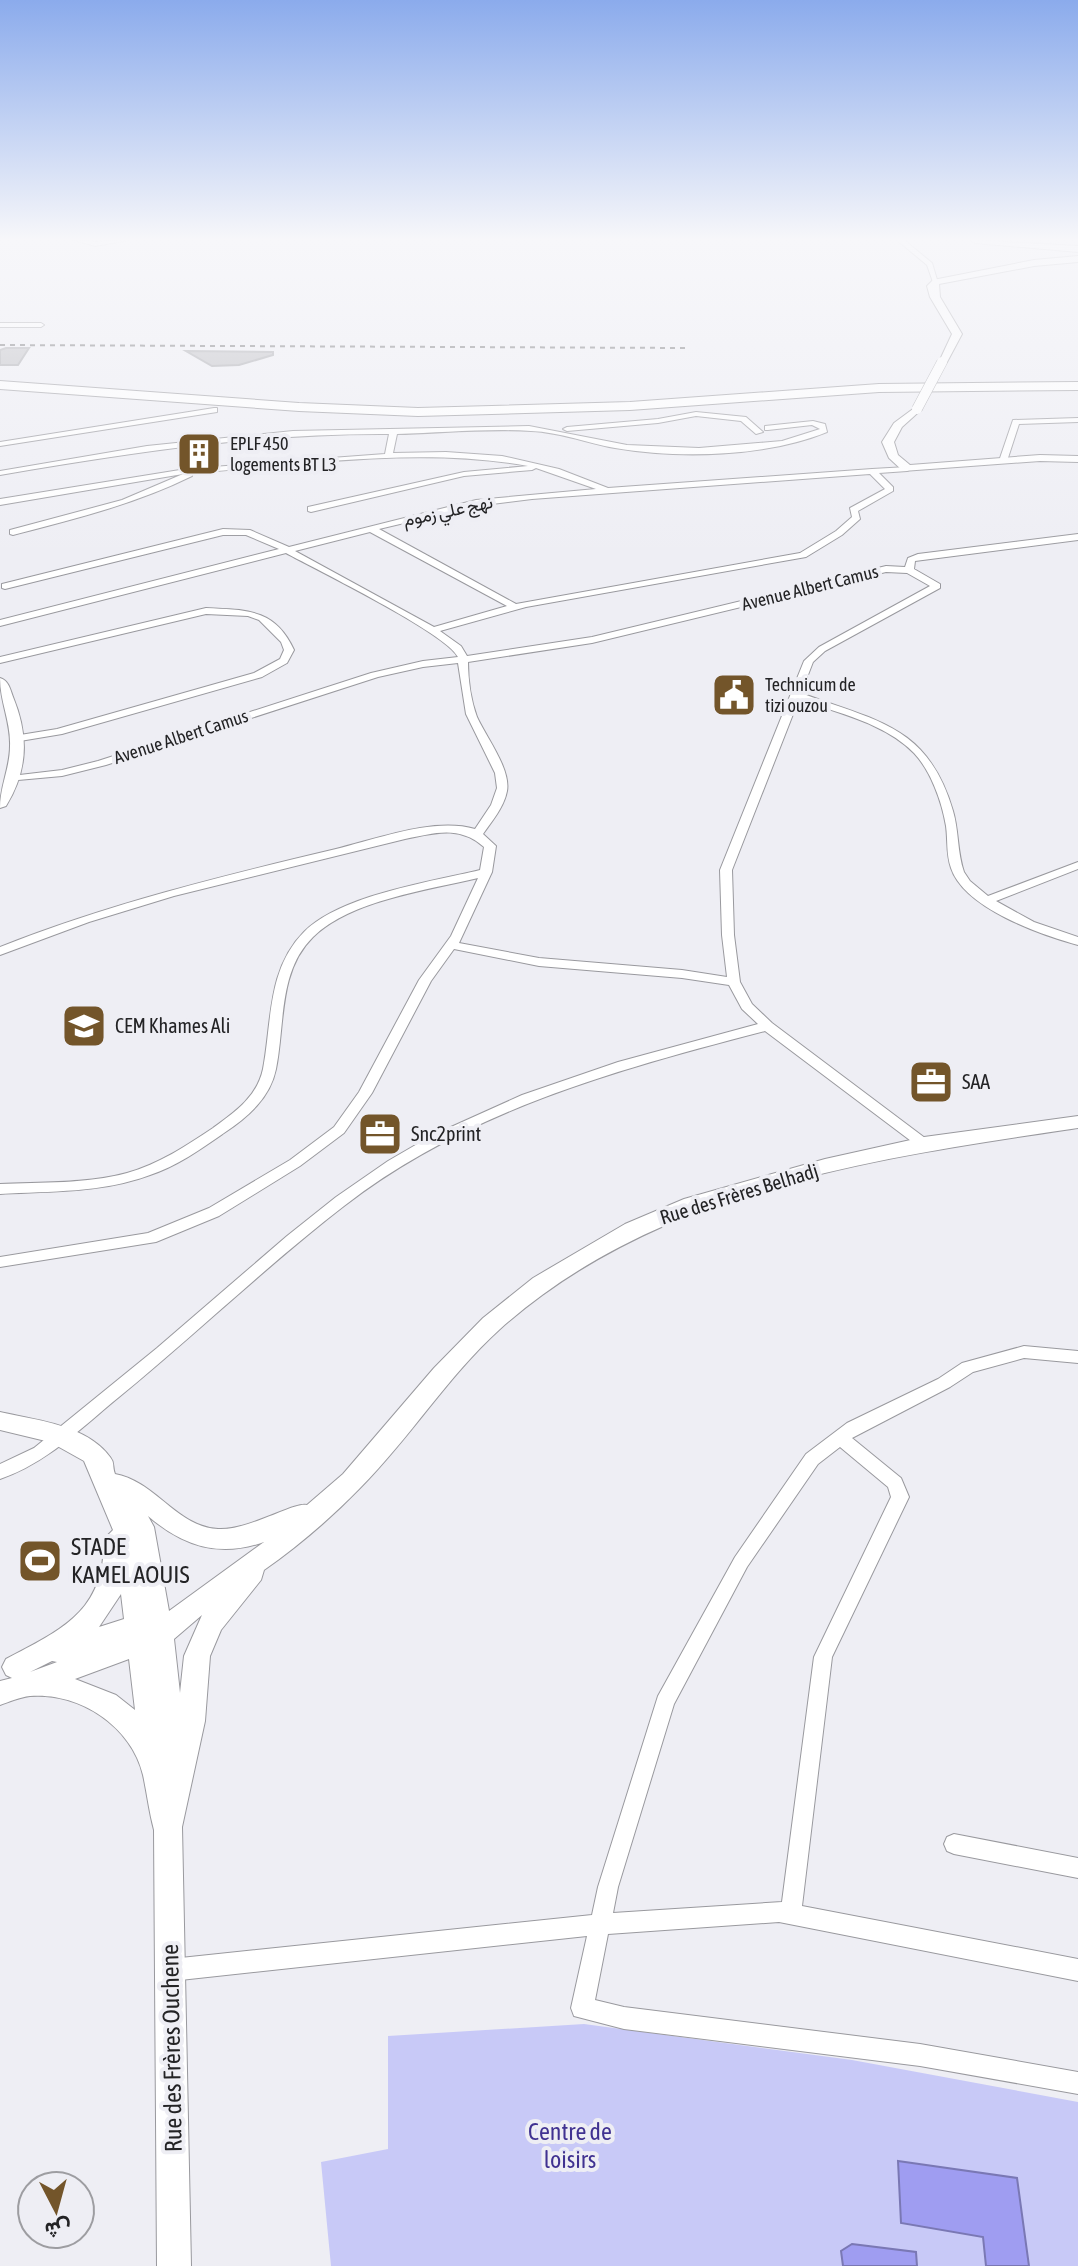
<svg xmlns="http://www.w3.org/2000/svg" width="1078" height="2266" viewBox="0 0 1078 2266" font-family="'Asap Condensed',Vazirmatn,sans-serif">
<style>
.green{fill:#c8c9f7}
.water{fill:#9f9df1;stroke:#7a78b4;stroke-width:2}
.building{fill:#b7b7bc;stroke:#9e9fa4;stroke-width:2}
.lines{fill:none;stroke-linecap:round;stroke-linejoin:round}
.street-casing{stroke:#99999e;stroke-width:2}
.secondary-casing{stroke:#99999e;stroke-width:2}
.highway-casing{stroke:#99999e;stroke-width:2}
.street{fill:#fff;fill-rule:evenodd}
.secondary{fill:#fff;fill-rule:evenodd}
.highway{fill:#fff;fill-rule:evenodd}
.rail{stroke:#5f5f62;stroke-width:2;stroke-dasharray:5 5;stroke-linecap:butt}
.secondary-bridge-casing{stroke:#99999e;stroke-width:11;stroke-linecap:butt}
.secondary-bridge{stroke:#fff;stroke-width:10}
.labels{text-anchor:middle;stroke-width:8;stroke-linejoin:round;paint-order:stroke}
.far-poi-label{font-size:18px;fill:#232325;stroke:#eeeef4;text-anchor:start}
.far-street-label{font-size:18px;fill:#232325;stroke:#eeeef4}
.poi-label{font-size:20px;fill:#232325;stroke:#eeeef4;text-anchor:start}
.street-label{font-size:20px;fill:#232325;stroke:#eeeef4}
.near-poi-label{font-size:24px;fill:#232325;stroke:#eeeef4;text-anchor:start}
.near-street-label{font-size:24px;fill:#232325;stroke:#eeeef4}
.near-park-label{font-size:24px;fill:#403291;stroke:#eeeef4}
</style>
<rect width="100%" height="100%" fill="#eeeef4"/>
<polygon class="green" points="584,2024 852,2060 1078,2102 1078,2266 331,2266 321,2162 388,2149 388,2036"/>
<g class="water">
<polygon points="898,2161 1017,2178 1029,2266 986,2266 983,2237 901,2223"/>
<polygon points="852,2244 916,2252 917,2266 843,2266 841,2251"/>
</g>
<g class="building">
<polygon points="6,348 29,348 18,365 0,365 0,350"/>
<polygon points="186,351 273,352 273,355 239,365 212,366"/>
</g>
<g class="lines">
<g class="street-casing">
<g id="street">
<polygon points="74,240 95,242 129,240 95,246"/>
<polygon points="897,240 904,240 932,263 938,283 933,282 927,265"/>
<polygon points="0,323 41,323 44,325 41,327 0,327"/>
<polygon points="214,408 217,408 217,412 0,446 0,442"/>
<polygon points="696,412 746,417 763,432 756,434 741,421 696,416 658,423 567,431 563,429 567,427 658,419"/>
<polygon points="1078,418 1078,422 1019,424 1007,461 1003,463 999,461 1013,420"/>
<path d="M813 421 825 424 827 432C766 457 680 459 615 448 587 443 560 432 531 431 487 428 441 433 397 434L393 453 446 452 502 456 559 469 608 488 872 469 907 467 911 469 907 471 879 473 893 487V491L858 511 860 519 842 535 806 557 526 607 440 631 461 646 467 656 592 637 886 566 905 567 908 558 918 554 1078 534V540L915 561 914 569 940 584V588L825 651 813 662 801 693C876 721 928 725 953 811 959 831 957 852 964 872L970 881 988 896 1078 862V869L996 901 1034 922 1078 937V945C1041 935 964 908 951 868 946 854 948 840 946 826 942 802 931 771 914 753 885 723 837 713 799 699L732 870 734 935 740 982 752 1004 772 1023 929 1141 931 1144 929 1147H919L765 1031C616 1070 468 1110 344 1206 266 1266 195 1335 119 1397 81 1428 47 1463 0 1479V1464L34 1448 157 1348 287 1236 336 1197 388 1161 431 1136 522 1095 618 1062 758 1024 742 1009 729 985 682 978 539 966 454 949 431 981 372 1093 344 1133 300 1166 219 1216 156 1242 0 1267V1257L148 1233 209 1208 290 1160 334 1127 359 1092 419 980 451 936 478 878C428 890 351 900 313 937 278 971 285 1025 276 1069 270 1098 248 1117 224 1133 201 1149 177 1166 150 1175 102 1193 51 1191 0 1194V1184C42 1182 86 1184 127 1173 159 1164 186 1146 213 1128 235 1112 257 1097 263 1069 272 1022 267 969 304 932 341 895 430 882 480 870L484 847C459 825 435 833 405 839L174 896 89 922 0 955V947C109 904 222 876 336 849 377 839 434 817 475 829L491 805 497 788 495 773 466 714 458 663 423 667 378 677 106 765 62 776 7 781 6 779 11 776 62 770 98 761 371 673 423 661 458 657C446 633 317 570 286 553L0 626V620L279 549 246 535H223L5 589 2 588V584L223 529 250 530 289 547 476 500 596 489 536 468 532 470 464 476 311 512 308 511V507L464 472 528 466C421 446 301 465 192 473V476C135 504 75 519 13 535L10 534V530L122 500 183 474 0 505V499L186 469 385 454 389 434C257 433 129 453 0 475V471L147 446 293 431 529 426 627 445 699 448 782 441 820 429 812 425 768 430H765V426ZM870 474 885 489 850 508 852 517 836 531 800 553 516 604 379 529 476 506 532 499ZM370 532 507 606 434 627 295 551ZM886 572 907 573 930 586 819 647 804 661 720 870 722 935 727 977 682 970 539 958 459 943 492 872 496 846 483 834C492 821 504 807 507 791 511 769 486 737 477 717 471 701 468 679 468 662L592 643Z"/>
<path d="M206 608C245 610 275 608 294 650L287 663 262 677 62 734 20 741 15 738 20 735 57 729 254 673 280 659 284 650 281 642 259 620 248 616 206 614 0 663V657Z"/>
<path d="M1024 1346 1078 1351V1363L1024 1358 973 1372 950 1387 852 1438 901 1478 909 1497 832 1657 802 1906 1078 1959V1981L779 1922 608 1934 595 2000 624 2007 920 2044 1078 2072V2094L920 2066 624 2029 574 2016 571 2008 587 1936 171 1981 163 1978 160 1970 163 1962 171 1959 592 1915 598 1887 658 1696 735 1557 806 1454 847 1423 938 1379 962 1363ZM840 1447 888 1487 891 1497 814 1657 782 1902 613 1913 618 1887 674 1704 747 1567 818 1464Z"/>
<polygon points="954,1834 1078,1858 1078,1878 954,1854 947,1851 944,1844 947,1837"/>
</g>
</g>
<g class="secondary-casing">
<g id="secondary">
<polygon points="971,240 1078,246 1078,252 975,243"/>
<polygon points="1078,256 1078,262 1034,266 939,284 940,297 962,334 946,364 938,364 952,334 930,297 927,286 933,280 1034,260"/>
<polygon points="917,406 922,409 902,427 894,442 898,455 910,465 1040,455 1078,456 1078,462 1040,461 903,471 889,458 882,442 894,423"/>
<path d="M0 678C9 681 10 689 13 697 29 736 28 770 6 806L0 808C0 786 10 768 10 746 11 722 0 702 0 678Z"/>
<path d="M1078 1116V1128C876 1158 658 1188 500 1329 447 1377 410 1438 360 1488 332 1517 297 1547 264 1570L261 1580 221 1630 210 1656 205 1721 182 1827 191 2266H157L154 1830C149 1812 147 1793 143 1775 132 1727 80 1692 30 1696 20 1697 9 1702 0 1705V1681L12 1678 6 1675 2 1667 6 1659C63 1629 105 1611 104 1539L113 1530 84 1461 50 1442 0 1430V1412C36 1420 87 1425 110 1457 115 1463 112 1466 115 1474 155 1481 177 1527 218 1529 248 1531 295 1501 307 1505L343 1474 434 1368 483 1318 533 1278 625 1224 684 1199 825 1159 924 1137ZM148 1516C183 1546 219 1558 264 1542L169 1611 154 1527ZM121 1594 124 1619 99 1627ZM202 1615 184 1656 180 1693 174 1639ZM129 1659 135 1710 116 1695 75 1679ZM52 1661 57 1662 30 1672Z"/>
</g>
</g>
<g class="highway-casing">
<polygon id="highway" points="0,381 299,403 418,408 630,402 879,384 1078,382 1078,390 879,392 630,410 418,416 299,411 0,389"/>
</g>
<use href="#street" class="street"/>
<use href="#secondary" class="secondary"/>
<use href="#highway" class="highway"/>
<polyline class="rail" points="0,345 685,348"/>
<g class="secondary-bridge-casing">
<polyline id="secondary-bridge" points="917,409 942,362"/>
</g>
<use href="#secondary-bridge" class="secondary-bridge"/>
</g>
<linearGradient id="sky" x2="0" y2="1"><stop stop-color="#8babec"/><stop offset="0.43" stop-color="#f7f7fa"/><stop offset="1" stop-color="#f7f7fa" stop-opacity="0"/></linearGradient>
<rect width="1078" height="557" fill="url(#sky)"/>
<defs>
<g id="building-square" transform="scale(2.3)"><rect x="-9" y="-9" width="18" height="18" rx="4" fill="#73552a" stroke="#eeeef4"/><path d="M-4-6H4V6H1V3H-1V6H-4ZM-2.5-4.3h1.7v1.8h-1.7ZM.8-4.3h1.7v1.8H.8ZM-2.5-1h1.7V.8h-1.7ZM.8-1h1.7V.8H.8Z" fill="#fff"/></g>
<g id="civic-square" transform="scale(2.3)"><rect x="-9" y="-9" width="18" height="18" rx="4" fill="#73552a" stroke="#eeeef4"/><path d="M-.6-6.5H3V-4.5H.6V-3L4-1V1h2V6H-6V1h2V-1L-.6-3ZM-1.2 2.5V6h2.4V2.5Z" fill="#fff"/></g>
<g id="school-square" transform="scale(2.3)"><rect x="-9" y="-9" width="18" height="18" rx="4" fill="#73552a" stroke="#eeeef4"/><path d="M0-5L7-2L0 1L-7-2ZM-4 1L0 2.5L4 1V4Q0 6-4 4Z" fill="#fff"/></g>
<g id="office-square" transform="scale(2.3)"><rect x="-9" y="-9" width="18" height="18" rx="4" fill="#73552a" stroke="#eeeef4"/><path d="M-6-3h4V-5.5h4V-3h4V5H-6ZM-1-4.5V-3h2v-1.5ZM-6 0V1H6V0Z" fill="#fff"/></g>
<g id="stadium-square" transform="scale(2.3)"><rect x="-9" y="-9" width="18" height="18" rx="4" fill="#73552a" stroke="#eeeef4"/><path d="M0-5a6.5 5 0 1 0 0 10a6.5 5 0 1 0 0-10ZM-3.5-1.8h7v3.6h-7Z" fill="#fff"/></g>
</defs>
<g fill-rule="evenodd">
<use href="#building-square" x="199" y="454"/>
<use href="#civic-square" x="734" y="695"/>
<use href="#school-square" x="84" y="1026"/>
<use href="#office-square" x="931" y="1082"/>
<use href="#office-square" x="380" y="1134"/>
<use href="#stadium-square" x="40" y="1561"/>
</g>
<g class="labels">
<g class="far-poi-label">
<text x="230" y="450">EPLF 450<tspan x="230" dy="21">logements BT L3</tspan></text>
<text x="765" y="691">Technicum de<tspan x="765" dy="21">tizi ouzou</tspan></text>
</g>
<g class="far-street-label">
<text transform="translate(448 511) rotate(-12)" y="6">نهج علي زموم</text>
<text transform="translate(810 588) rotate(-14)" y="6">Avenue Albert Camus</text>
<text transform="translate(181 737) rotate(-18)" y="6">Avenue Albert Camus</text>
</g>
<g class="poi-label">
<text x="115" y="1033">CEM Khames Ali</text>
<text x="962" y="1089">SAA</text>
<text x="411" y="1141">Snc2print</text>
</g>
<g class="street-label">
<text transform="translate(739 1194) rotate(-17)" y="7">Rue des Frères Belhadj</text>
</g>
<g class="near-poi-label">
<text x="71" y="1555">STADE<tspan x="71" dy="28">KAMEL AOUIS</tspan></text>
</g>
<g class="near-street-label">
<text transform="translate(172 2048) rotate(-91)" y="8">Rue des Frères Ouchene</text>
</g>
<g class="near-park-label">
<text x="570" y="2140">Centre de<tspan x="570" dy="28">loisirs</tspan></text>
</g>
</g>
<g transform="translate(56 2210) rotate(174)"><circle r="38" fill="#eeeef4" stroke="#9d9da1" stroke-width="2"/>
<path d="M0-6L14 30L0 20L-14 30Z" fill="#73552a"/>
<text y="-12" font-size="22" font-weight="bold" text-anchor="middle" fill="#232325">ش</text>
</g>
</svg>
